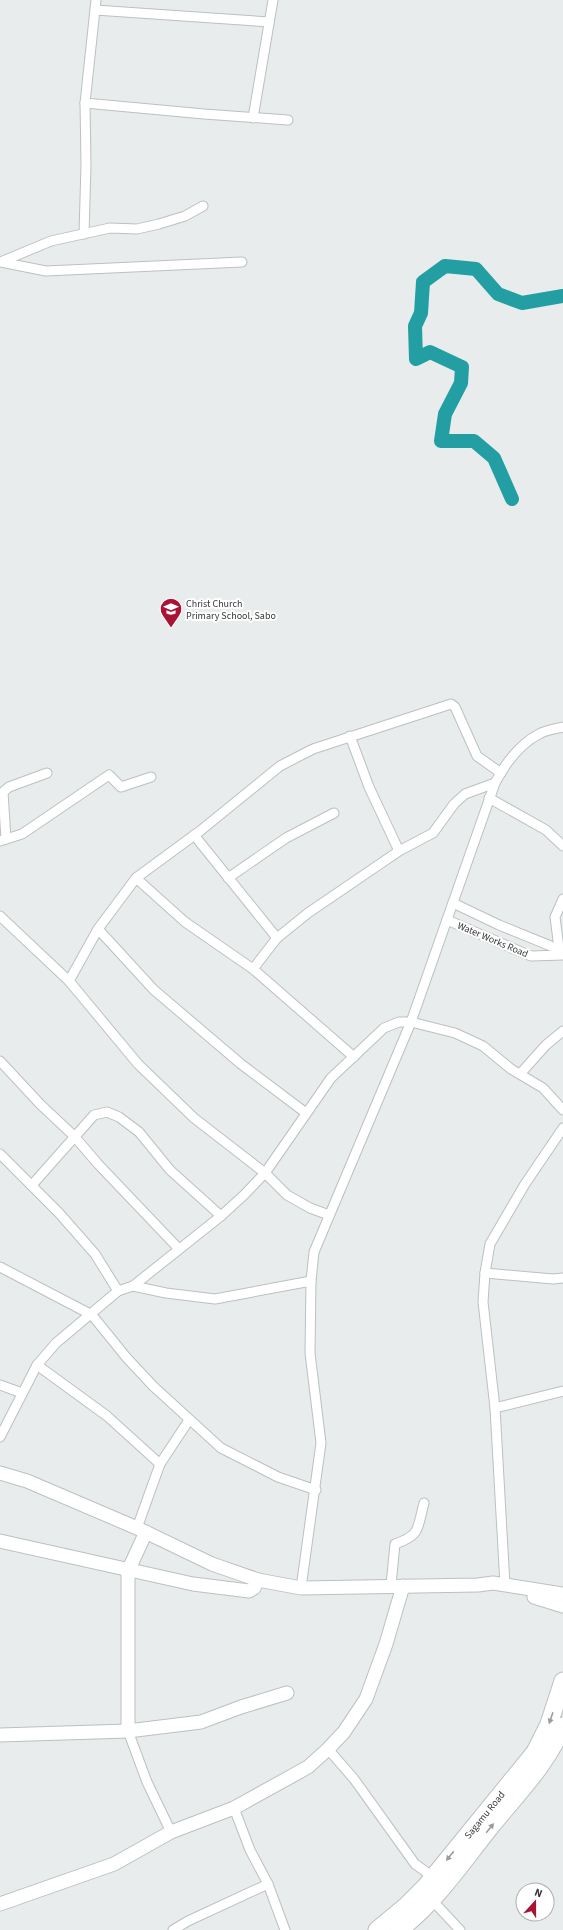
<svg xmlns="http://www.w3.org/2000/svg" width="563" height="1930" viewBox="0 0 563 1930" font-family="'Source Sans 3',sans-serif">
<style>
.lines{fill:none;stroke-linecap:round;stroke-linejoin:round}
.river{stroke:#239fa3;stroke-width:14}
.street-casing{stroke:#bbc0c0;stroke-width:11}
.secondary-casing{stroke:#bbc0c0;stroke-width:15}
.highway-casing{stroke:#bbc0c0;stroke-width:19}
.street{stroke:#fff;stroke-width:9}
.secondary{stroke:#fff;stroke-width:13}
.highway{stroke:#fff;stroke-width:17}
.oneway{fill:#9a9c9c}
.labels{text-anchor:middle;stroke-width:4;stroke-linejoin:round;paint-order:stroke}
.poi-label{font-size:10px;fill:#363838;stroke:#fff;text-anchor:start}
.street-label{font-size:10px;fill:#363838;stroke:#fff}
</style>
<rect width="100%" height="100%" fill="#e8ecec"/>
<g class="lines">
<polyline class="river" points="512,499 494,458 474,441 441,441 445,414 461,383 462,367 430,352 416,359 415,326 421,313 423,282 445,266 476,269 498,294 522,303 563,296"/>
<g class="street-casing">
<g id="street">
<polyline points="95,10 269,22"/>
<polyline points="85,103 204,114 288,120"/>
<polyline points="253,118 273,0"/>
<polyline points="84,234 86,165 85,103 96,0"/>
<polyline points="3,261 51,241 110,228 137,229 159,224 185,216 203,206"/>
<polyline points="0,262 46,271 242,262"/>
<polyline points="350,736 369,787 399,851"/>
<polyline points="489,798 546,830 563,846"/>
<polyline points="194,835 277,938"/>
<polyline points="6,839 3,792 9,787 47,773"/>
<polyline points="0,841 22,834 109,775 121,787 151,777"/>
<polyline points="136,878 185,922 253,969 354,1057"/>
<polyline points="228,878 286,838 334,813"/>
<polyline points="453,903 499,925 563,951"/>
<polyline points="0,916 69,981 138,1064 194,1118 265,1173 287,1195 310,1208 329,1215"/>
<polyline points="447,920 531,956 563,955"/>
<polyline points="98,929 154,990 241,1064 306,1113"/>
<polyline points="559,948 555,917 563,899"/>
<polyline points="253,969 277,938 308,913 399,851 433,833 454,804 465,794 495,783"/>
<polyline points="69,981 98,929 136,878 200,831 280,766 313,749 451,704 455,707 477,756 501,773"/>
<polyline points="0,1061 40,1104 74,1136 98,1164 179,1249"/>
<polyline points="520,1074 546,1045 563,1031"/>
<polyline points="0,1154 59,1213 95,1254 118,1291"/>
<polyline points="32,1185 94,1115 107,1112 119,1117 139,1132 170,1170 221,1216"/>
<polyline points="0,1267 92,1315 126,1357 153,1386 221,1448 278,1477 316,1490"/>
<polyline points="485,1273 553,1279 563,1278"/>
<polyline points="133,1286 166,1293 215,1299 311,1281"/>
<polyline points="37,1365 107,1416 160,1464"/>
<polyline points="0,1385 22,1393"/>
<polyline points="495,1408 563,1391"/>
<polyline points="0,1437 37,1365 56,1343 118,1291 133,1286 221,1216 244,1195 265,1173 331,1078 384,1028 399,1022 411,1022 455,1033 483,1046 511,1069 543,1088 563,1110"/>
<polyline points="137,1528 160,1464 189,1420"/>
<path d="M391 1585 395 1544C421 1535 417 1529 424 1503"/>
<polyline points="505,1585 495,1408 483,1302 485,1273 490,1244 525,1184 563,1128"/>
<path d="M301 1588 321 1443 310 1353 311 1281 314 1252 411 1022 495 783C505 764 520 744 539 734 546 730 555 729 563 727"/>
<polyline points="128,1731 147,1782 171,1832"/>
<polyline points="328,1749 354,1779 415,1864 433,1877"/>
<polyline points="234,1808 250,1850 268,1884 285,1930"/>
<polyline points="431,1899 460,1930"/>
<polyline points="173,1930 188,1921 268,1884"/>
</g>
</g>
<g class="secondary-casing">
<g id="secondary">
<polyline points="0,1473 27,1481 137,1528 212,1564 258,1580 301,1588 478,1585 493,1583 563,1594"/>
<polyline points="0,1541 193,1584 249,1591 254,1588 258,1580"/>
<polyline points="534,1597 563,1606"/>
<polyline points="128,1731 128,1571 146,1532"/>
<polyline points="0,1735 128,1731 201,1722 241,1707 287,1693"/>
<polyline points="0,1904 114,1864 171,1832 234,1808 308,1767 328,1749 344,1732 366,1699 386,1644 403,1586"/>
</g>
</g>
<g class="highway-casing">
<g id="highway">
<path id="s1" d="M377 1930 406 1906 426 1886 535 1752 549 1724 563 1681"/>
<path d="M399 1930C436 1902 463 1861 492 1825 518 1793 547 1764 563 1726"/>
</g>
</g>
<use href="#street" class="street"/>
<use href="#secondary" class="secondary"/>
<use href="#highway" class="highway"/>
</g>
<defs><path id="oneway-solid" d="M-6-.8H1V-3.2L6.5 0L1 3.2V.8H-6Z"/></defs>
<g class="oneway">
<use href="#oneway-solid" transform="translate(551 1718) rotate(109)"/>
<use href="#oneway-solid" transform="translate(490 1828) rotate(-51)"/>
<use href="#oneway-solid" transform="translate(450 1856) rotate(129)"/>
</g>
<defs>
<g id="school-pin" transform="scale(1.15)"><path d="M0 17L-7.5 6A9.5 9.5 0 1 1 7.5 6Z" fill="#aa1434" stroke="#fff"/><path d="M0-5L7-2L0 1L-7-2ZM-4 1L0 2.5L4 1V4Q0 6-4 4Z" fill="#fff"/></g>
</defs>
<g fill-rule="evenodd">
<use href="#school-pin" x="171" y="609"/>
</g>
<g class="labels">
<g class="poi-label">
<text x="186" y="607">Christ Church<tspan x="186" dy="12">Primary School, Sabo</tspan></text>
</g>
<g class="street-label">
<text transform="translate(493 939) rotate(23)" y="4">Water Works Road</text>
<text dy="4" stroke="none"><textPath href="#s1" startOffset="158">Sagamu Road</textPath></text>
</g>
</g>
<g transform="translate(535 1902) rotate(21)"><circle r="19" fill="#ffffff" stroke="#afafaf"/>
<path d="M0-3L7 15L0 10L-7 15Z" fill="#aa1434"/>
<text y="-6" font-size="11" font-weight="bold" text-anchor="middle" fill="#363838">N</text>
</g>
</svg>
